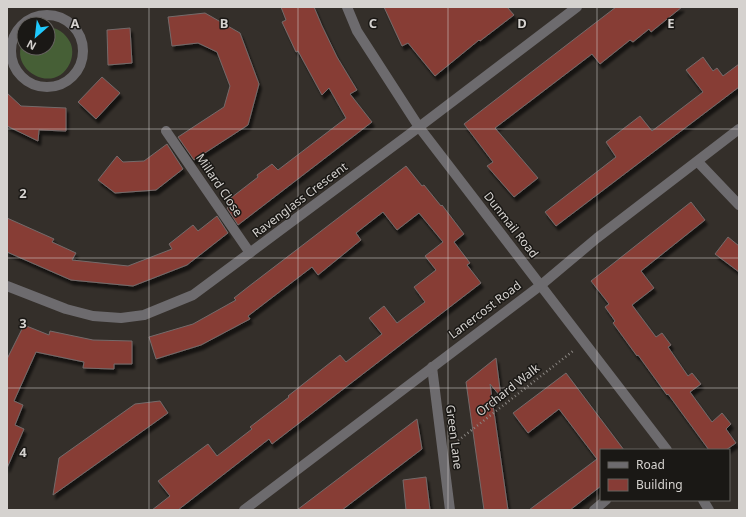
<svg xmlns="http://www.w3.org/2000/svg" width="746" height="517" viewBox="0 0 746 517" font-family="'Noto Sans',sans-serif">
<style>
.green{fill:#465f36}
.building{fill:#873c36;stroke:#746b6a;filter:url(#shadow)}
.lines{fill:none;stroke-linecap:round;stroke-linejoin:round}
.path{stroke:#8b8783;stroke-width:2.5;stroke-dasharray:1 3;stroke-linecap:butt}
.minor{stroke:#6d6b6e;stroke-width:10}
.grid{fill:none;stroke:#d5d2cf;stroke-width:1;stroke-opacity:0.55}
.labels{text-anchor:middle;stroke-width:3;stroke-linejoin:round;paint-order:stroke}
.street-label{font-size:12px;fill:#d5d2cf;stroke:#1a1815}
.grid-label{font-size:13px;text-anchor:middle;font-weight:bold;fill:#d5d2cf;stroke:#1a1815;stroke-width:3;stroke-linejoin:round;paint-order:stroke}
</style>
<defs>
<filter id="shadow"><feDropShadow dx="2.5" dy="4.5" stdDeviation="1" flood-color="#0009"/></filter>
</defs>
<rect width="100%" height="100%" fill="#342f2a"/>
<path class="green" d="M48 27C58 28 65 33 70 42 73 48 73 56 70 63 55 97 6 69 24 40V48H48Z"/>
<g class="building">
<polygon points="281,7 314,7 322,26 337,57 357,90 350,94 372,122 238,225 227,208 230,206 227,201 258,177 257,175 272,164 278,170 346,118 329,88 322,95 298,51 296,52 282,22 286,20"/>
<polygon points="384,7 507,7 514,15 480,41 479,40 435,76 408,43 402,46"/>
<polygon points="616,7 682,7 651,32 649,29 633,42 630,40 600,64 592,54 495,128 538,178 514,197 487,166 493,162 464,124"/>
<polygon points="205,13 240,33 259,84 248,125 194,160 178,137 224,107 230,86 217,52 198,43 172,46 168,17"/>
<polygon points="130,28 132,63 108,65 107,30"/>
<polygon points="703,57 713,71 717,68 723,76 739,64 739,87 556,226 545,212 616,157 606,142 640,116 652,131 703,92 686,70"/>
<polygon points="102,77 120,93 96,119 78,102"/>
<polygon points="7,93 21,106 66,108 66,131 39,130 38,141 7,126"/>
<polygon points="167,144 183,169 156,190 115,193 98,180 117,156 123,162 144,161"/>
<polygon points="406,166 422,186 424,185 441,206 442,205 464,234 454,242 470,263 467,265 481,283 272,444 269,439 178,510 152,510 170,496 158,481 208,444 217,456 252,429 250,427 289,397 288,396 340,355 346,362 382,334 369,318 384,306 397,323 425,302 414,287 436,270 425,256 443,242 419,213 397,230 383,212 356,233 361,240 318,275 312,267 248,316 250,319 201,345 156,359 149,337 193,324 236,300 234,298 248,287"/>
<polygon points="691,202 705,220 641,271 654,288 632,305 656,337 662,333 671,345 668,347 688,376 692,373 701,384 690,392 712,422 722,413 731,424 726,429 736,443 726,450 709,450 668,394 667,395 638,355 637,356 613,323 615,321 605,307 609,304 591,281"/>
<polygon points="217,216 228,233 187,265 133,286 71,280 7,252 7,218 54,239 52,242 76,253 72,260 128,266 172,249 169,244 193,225 198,231"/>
<polygon points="728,237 739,246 739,272 715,254"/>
<polygon points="24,325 49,335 50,331 93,340 132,341 132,364 114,364 114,369 83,368 84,362 36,352 14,401 23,405 15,425 24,429 7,468 7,359"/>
<polygon points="496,358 501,397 490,384 508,510 484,510 466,382"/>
<polygon points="566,373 624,450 601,450 601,486 570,510 529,510 597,459 559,409 528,433 513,413"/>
<polygon points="160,401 168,413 53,495 59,458 135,404"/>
<polygon points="417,419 422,449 376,484 342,510 297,510"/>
<polygon points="426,477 430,510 406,510 403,480"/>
</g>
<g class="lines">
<polyline class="path" points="455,443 573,351"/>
<g class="minor">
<polyline points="347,7 357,31 419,127 667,450"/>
<circle cx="47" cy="51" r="36"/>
<polyline points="166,131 250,253"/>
<polyline points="698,162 739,205"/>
<polyline points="7,286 66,309 93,316 121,318 144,315 193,295 419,127 577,7"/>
<polyline points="432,367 450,510"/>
<polyline points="703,500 709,510"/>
<polyline points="244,510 541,285 597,238 739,129"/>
<polyline points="594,510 606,500"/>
</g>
</g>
<path class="grid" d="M149 7V510M298 7V510M448 7V510M597 7V510M7 129H739M7 258H739M7 388H739"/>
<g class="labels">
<g class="street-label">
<text transform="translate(219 185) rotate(56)" y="4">Millard Close</text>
<text transform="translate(300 200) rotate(-37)" y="4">Ravenglass Crescent</text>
<text transform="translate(511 225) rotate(52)" y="4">Dunmail Road</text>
<text transform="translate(485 310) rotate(-37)" y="4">Lanercost Road</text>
<text transform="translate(508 390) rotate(-38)" y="4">Orchard Walk</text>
<text transform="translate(454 437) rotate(83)" y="4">Green Lane</text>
</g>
</g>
<g class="grid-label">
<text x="75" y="28">A</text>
<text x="224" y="28">B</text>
<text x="373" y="28">C</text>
<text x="522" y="28">D</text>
<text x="671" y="28">E</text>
<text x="23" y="198">2</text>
<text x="23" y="328">3</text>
<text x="23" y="457">4</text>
</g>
<rect width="746" height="517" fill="none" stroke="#d5d2cf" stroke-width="16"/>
<rect x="600" y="449" width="130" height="52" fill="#1a1815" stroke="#65625f"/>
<rect x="608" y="462" width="20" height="6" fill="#6d6b6e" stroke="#65625f"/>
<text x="636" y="469" font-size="12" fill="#d5d2cf">Road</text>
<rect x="608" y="479" width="20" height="12" fill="#873c36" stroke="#65625f"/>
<text x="636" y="489" font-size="12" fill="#d5d2cf">Building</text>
<g transform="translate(36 36) rotate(208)"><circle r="19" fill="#1a1815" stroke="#65625f"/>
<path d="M0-3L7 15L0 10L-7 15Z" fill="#1fc9fd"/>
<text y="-6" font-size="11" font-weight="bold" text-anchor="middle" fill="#d5d2cf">N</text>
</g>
</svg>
